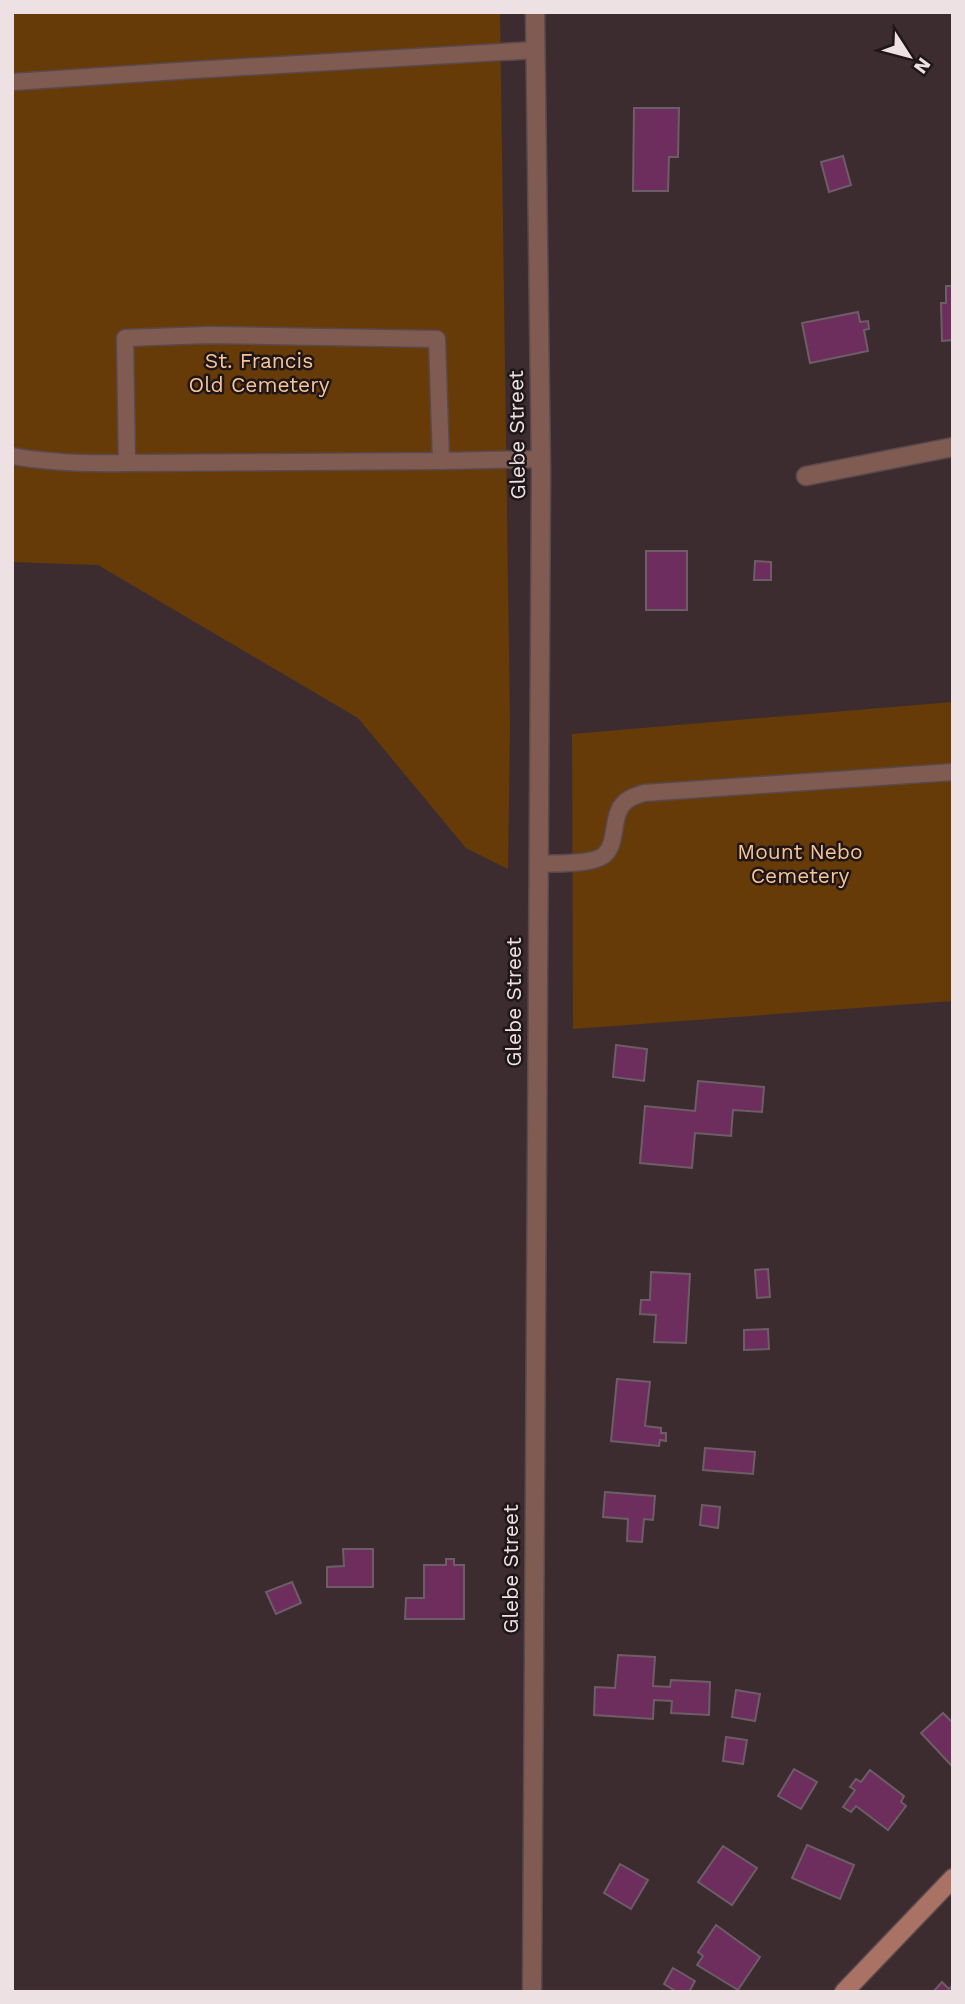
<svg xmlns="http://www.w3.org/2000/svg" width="965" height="2004" viewBox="0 0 965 2004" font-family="'Work Sans',sans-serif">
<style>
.green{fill:#663b08}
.building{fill:#6e2e5d;stroke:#6c5d67;stroke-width:2}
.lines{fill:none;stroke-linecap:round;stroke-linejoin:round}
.service-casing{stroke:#59494c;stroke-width:19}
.minor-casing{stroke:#59494c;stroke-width:21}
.secondary-casing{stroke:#59494c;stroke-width:21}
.service{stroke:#7f5b52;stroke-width:16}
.minor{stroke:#7f5b52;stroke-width:18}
.secondary{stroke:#aa7264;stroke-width:18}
.labels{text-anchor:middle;stroke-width:5;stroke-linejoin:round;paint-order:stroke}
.park-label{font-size:21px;fill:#f7c496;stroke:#1e1618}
.street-label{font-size:21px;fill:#ede1e3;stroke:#1e1618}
</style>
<rect width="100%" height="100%" fill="#3d2c2f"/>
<g class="green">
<polygon points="12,12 500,12 510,725 508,869 466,848 358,718 98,565 12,562"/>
<polygon points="953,702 953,1001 573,1029 572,734"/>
</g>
<g class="building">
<polygon points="634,108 679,108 678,157 669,157 668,191 633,191"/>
<polygon points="843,156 851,185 829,192 821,162"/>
<polygon points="946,286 953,286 953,340 942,341 941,303 946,303"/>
<polygon points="858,312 860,322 868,321 869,329 864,330 868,351 810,363 802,323"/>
<rect x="646" y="551" width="41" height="59"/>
<polygon points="755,561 771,562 771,580 754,580"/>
<polygon points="616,1045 647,1049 644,1081 613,1077"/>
<polygon points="698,1081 764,1087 762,1112 733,1110 731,1136 695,1133 692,1168 640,1163 645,1106 695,1111"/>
<polygon points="768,1269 770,1297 757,1298 755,1270"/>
<polygon points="651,1272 690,1274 686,1343 654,1342 656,1315 640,1314 641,1300 650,1300"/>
<polygon points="768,1329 769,1349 744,1350 744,1330"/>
<polygon points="617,1379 650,1382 645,1426 661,1428 661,1433 666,1433 666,1441 660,1440 659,1446 611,1441"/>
<polygon points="705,1448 755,1452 753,1474 703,1470"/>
<polygon points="605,1492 655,1496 653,1520 644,1519 642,1542 627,1541 628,1519 603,1517"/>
<polygon points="702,1505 720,1507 718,1528 700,1525"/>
<polygon points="343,1549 373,1549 373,1587 327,1587 327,1567 344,1566"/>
<polygon points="446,1559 454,1559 454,1565 464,1565 464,1619 405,1619 406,1598 424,1598 424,1565 446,1565"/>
<polygon points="292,1582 301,1603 276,1614 266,1592"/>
<polygon points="618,1655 655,1657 653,1686 670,1687 671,1680 710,1682 709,1715 671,1713 672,1701 654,1700 653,1719 594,1715 595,1687 615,1688"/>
<polygon points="736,1690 760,1694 755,1721 732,1717"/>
<polygon points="943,1713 953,1723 953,1763 951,1765 921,1733"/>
<polygon points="726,1737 747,1740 743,1764 723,1761"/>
<polygon points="794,1769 817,1782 801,1809 778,1796"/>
<polygon points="870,1770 904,1796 901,1802 906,1806 888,1830 856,1806 851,1812 843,1807 855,1790 850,1787 856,1779 861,1782"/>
<polygon points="807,1845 854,1865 840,1899 792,1878"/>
<polygon points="723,1846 757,1868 732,1905 698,1882"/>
<polygon points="620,1864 648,1880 631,1909 604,1893"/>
<polygon points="716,1925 760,1957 738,1990 697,1965 703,1956 698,1952"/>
<polygon points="673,1968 695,1981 689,1992 677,1992 664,1984"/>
<polygon points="942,1982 949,1989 953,1985 953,1992 933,1992"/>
</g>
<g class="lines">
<g class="service-casing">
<g id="service">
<polyline points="12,82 193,70 536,50"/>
<path d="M12 456C51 463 88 464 127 463"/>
<polyline points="441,461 127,463 125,338 209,335 437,339 441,461 541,459"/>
<path d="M538 864C554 863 590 865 603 856 619 844 610 815 625 802 630 797 638 795 644 793L953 772"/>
</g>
</g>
<g class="minor-casing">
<g id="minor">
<polyline points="806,476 953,447"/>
<polyline points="532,1992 541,473 535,12"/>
</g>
</g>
<g class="secondary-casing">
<polyline id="secondary" points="844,1992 953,1878"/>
</g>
<use href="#service" class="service"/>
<use href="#minor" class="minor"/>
<use href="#secondary" class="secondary"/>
</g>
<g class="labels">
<g class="park-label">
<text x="259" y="368">St. Francis<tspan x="259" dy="24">Old Cemetery</tspan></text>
<text x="800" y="859">Mount Nebo<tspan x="800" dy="24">Cemetery</tspan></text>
</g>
<g class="street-label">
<text transform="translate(517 435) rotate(-91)" y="7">Glebe Street</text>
<text transform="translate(514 1002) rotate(-90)" y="7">Glebe Street</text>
<text transform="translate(511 1569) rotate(-90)" y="7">Glebe Street</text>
</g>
</g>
<rect width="965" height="2004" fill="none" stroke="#ede1e3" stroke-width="28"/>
<g transform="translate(909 56) rotate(126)" stroke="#1e1618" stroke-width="5" paint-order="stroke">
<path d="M0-5L12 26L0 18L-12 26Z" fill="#ede1e3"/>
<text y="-10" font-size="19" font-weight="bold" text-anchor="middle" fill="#ede1e3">N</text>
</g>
</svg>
